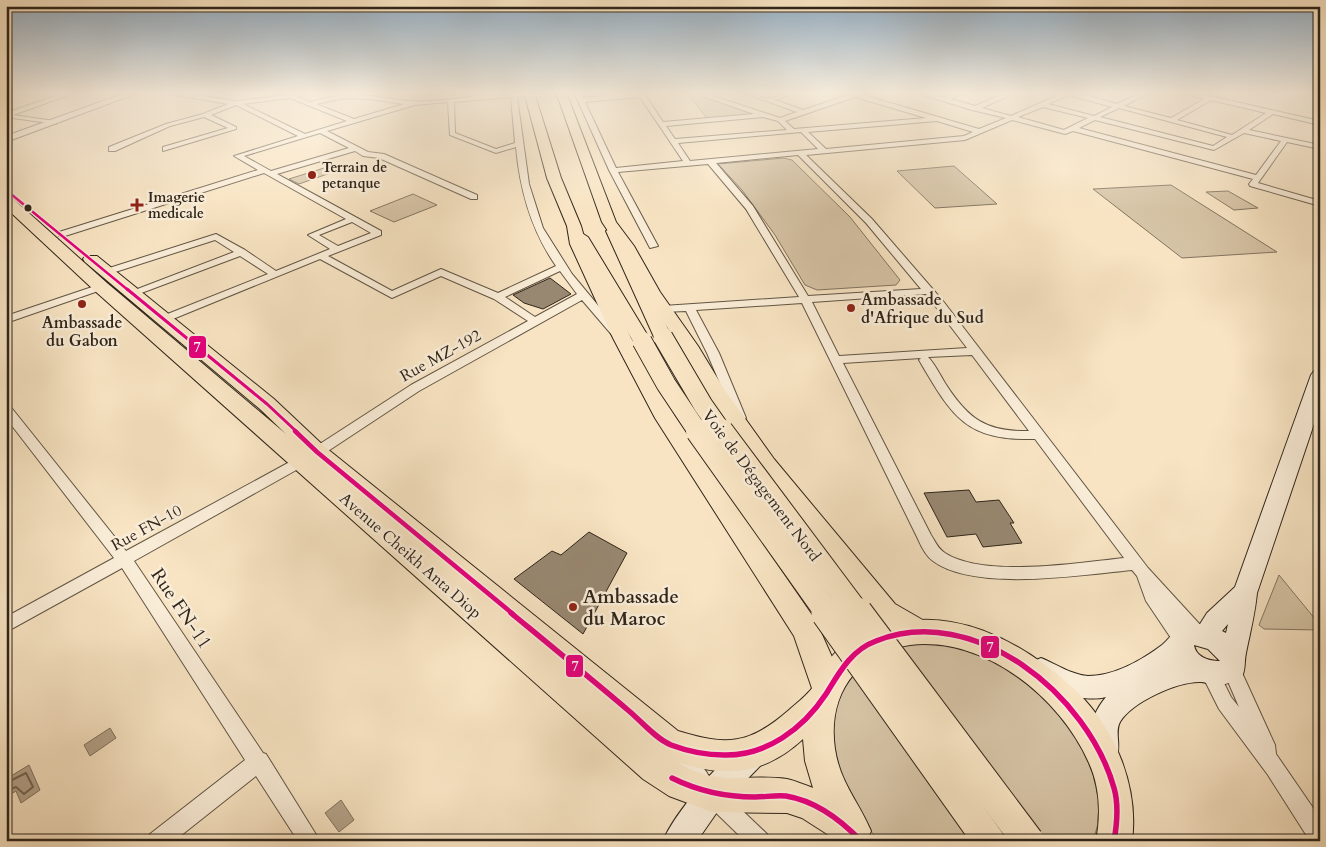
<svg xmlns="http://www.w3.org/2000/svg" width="1326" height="847" viewBox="0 0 1326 847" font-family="Cardo,serif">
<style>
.green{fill:#d6c4a6;stroke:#827460}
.water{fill:#b4a38a;stroke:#7f715d}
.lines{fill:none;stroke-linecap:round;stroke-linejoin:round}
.shore{stroke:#726452;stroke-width:2}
.building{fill:#988872;stroke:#2f251a}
.minor-casing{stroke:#615544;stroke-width:2}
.tertiary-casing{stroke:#615544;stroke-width:2}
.secondary-casing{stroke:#2f251a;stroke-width:2}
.primary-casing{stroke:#2f251a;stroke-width:2}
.trunk-casing{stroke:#2f251a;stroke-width:2}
.minor{fill:#faedd8;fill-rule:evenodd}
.tertiary{fill:#faedd8;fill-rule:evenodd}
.secondary{fill:#faedd8;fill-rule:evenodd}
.primary{fill:#f8e4c3;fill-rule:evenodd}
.trunk{fill:#f8e4c3;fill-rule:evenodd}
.primary-bridge-far2-casing{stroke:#2f251a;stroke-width:21;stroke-linecap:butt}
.primary-bridge-far1-casing{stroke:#2f251a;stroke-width:26;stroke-linecap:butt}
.primary-bridge-casing{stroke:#2f251a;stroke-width:33;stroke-linecap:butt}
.primary-bridge-far2{stroke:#f8e4c3;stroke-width:19}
.primary-bridge-far1{stroke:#f8e4c3;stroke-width:24}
.primary-bridge{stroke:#f8e4c3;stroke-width:31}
.bus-1-far3-casing{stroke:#faedd8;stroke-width:5}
.bus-1-far2-casing{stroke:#faedd8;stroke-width:6}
.bus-1-far1-casing{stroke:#faedd8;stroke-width:8}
.bus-1-casing{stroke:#faedd8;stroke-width:9}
.bus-1-far3{stroke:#e5007d;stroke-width:2.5}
.bus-1-far2{stroke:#e5007d;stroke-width:3}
.bus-1-far1{stroke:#e5007d;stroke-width:4.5}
.bus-1{stroke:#e5007d;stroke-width:5.5}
.poi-dot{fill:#8f2418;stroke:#faedd8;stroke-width:2}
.bus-dot{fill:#2f251a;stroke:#faedd8;stroke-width:2}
.labels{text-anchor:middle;stroke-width:5;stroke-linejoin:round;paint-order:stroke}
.far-poi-label{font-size:14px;font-weight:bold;fill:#2f251a;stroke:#faedd8;text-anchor:start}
.poi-label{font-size:16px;font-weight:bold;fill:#2f251a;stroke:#faedd8;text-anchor:start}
.street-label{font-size:16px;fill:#2f251a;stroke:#faedd8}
.near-poi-label{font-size:19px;font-weight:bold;fill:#2f251a;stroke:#faedd8;text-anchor:start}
.near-street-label{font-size:19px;fill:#2f251a;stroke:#faedd8}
.line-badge{stroke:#faedd8;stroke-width:2}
.badge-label{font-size:14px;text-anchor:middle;font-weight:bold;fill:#fff}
</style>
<rect width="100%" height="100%" fill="#f8e4c3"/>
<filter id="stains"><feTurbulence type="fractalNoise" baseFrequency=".004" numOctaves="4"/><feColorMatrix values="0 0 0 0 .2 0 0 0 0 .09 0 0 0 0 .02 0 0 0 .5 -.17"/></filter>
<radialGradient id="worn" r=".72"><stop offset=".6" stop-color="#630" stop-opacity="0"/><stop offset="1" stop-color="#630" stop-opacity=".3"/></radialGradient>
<g class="green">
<polygon points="687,93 693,93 763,117 709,121"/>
<polygon points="784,158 792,160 850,217 900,280 896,285 817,290 805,285 775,235 742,190 718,164"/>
<polygon points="954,166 997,204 935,208 897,171"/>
<polygon points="324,168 333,172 299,184 289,179"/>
<polygon points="1171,185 1277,252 1182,258 1093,189"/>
<polygon points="1228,191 1258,208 1234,210 1206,192"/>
<polygon points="413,194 437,205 394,222 370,211"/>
<polygon points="1279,575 1320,625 1320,630 1264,629 1259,625"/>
<polygon points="947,643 1000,661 1054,704 1090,761 1099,801 1098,824 1093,841 879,841 863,822 840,781 830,724 847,676 896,645"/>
</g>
<g class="water">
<polygon points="110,728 116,738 90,756 84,745"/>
<polygon points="29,765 40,790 21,803 16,791 6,797 6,779"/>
<polygon points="341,800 354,820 339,832 325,813"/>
</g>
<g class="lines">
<polyline class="shore" points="6,783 26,773 33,787 24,794 16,787 6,791"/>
</g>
<g class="building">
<polygon points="550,278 571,294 543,309 524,303 513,295"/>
<polygon points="969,490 976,502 999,500 1014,523 1010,523 1022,543 983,547 976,534 947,537 924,493"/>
<polygon points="589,532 627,553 583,634 514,579 552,551 561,555"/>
</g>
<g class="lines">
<g class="minor-casing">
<g id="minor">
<polygon points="67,92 77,92 13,115 54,121 56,122 56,124 6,117 6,113"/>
<path d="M159 92H176L236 101 313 92 297 97 310 102 353 92 356 93V95C375 95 392 100 410 101 450 104 495 89 531 93V95L517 97 529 184 543 228 572 274 621 333 616 336 612 335 582 300 419 391 322 455H312L310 452 312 449 411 385 528 321 494 299 441 276 392 298 320 259 168 321H160V317L268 274 240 256 136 295H128L127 293 234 252 215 240 109 274H103V270L216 234 245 250 276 271 330 249 308 235 346 219 264 173 65 236H59V232L258 170 234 156 298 136 236 105 211 115 236 127V129L163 151V147L228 128 204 117 170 126 115 151H109V147L166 124 203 114 228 104ZM511 97 515 143 496 149 455 133 454 102ZM290 98 347 121 305 134 243 104ZM345 98 370 99 404 104 354 119 316 104ZM448 102 450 135 496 153 516 147C520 191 531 230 556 266L498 293 441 269 392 291 328 256 381 235V231L277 174 355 151 363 156 379 158 471 199H477V195L384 154 368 152 327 131 415 105ZM320 133 349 148 271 171 244 156ZM352 222 371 233 338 246 319 235ZM560 271 577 294 535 317 505 297Z"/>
<path d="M574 92H580L583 98 643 92 663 122 754 114 691 92H701L780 118 797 112 741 92C751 92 760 99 769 98 779 98 788 92 798 92L775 100 803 110 848 95 842 92H853L979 129 1006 118 972 110 913 92C924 92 932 96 942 97 949 98 958 92 966 92L951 99 975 106 1007 92H1016L982 108 1011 116 1065 92H1074L1117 104 1142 92H1150L1124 106 1171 118 1204 99 1180 92H1192L1320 121V125L1273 114 1249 130 1320 145V149L1287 142 1258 183 1320 201V206L1250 186 1249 184 1253 179 1073 131 1065 134 1012 120 965 140 806 155 872 219 943 301 1148 568 1204 629 1206 634 1204 639C1194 643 1191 638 1185 631L1189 639 1187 644 1181 646 1175 644 1146 601 1137 576 1132 570C1083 575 974 592 933 561 926 556 921 546 918 539L802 303 696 310 719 353 746 418 740 422 736 421 707 353 686 311 663 312 658 309 663 306 799 297 746 209 708 164 618 172 658 246 650 248 609 170ZM1069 95 1112 107 1094 116 1048 104ZM640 97 683 161 616 168 585 102ZM855 97 926 118 794 129 785 121ZM1211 100 1266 113 1232 135 1177 120ZM1043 107 1088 118 1064 130 1018 117ZM1119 108 1227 137 1213 146 1100 117ZM763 117 778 121 787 130 675 139 666 126ZM1095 120 1214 150 1244 133 1281 141 1256 175 1079 128ZM937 121 973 132 964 136 826 149 808 132ZM801 132 818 149 690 161 678 143ZM798 155 866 223 921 289 808 296 753 206 716 163ZM926 294 967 348 839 356 812 302ZM972 355 1029 431C986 432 968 419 945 383 940 375 935 364 928 357ZM921 358 919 360C952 416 965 441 1035 439L1124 558C1078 563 984 578 945 553 938 549 935 541 931 535L843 363Z"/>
<polygon points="101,284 106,287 104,289 6,323 6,316"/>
<polygon points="6,405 10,406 126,551 297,458 307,458 309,461 307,464 134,561 263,753 266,754 320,841 298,841 256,776 174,841 147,841 150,834 245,760 122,568 6,632 6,617 114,558 6,418"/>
<polygon points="1232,662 1238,664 1275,745 1276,754 1320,818 1320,841 1310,841 1268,775 1219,709 1201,673 1204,667 1210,665 1216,667 1231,697 1239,707 1223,670 1226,664"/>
<path d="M676 743C690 748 706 769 712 782L709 789 702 792C688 786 672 766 667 752L669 745Z"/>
<polygon points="718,791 725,794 767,834 770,841 745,841 711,808 708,801 711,794"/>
</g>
</g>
<g class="tertiary-casing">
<polygon id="tertiary" points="128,92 140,92 6,142 6,136"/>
</g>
<g class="secondary-casing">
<g id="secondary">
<path d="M1320 370V406L1257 593C1255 614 1250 633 1246 653 1244 662 1246 668 1242 677 1233 682 1224 686 1213 685 1209 684 1205 682 1201 682 1178 681 1132 702 1120 722 1114 733 1122 745 1116 760L1106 764 1096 760C1086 737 1090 716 1106 697 1084 703 1038 691 1028 670L1032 662 1041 658C1056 664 1072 675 1088 676 1114 676 1142 660 1162 645 1176 633 1177 621 1200 624L1207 613 1235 587 1311 375 1314 371ZM1228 624 1226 633 1222 631ZM1194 645 1208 649 1220 661C1208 661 1196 657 1194 645Z"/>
<path d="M751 741 761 745 765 755 761 765 722 805 697 841H663C674 814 725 752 751 741Z"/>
</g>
</g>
<g class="primary-casing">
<g id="primary">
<path d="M6 196 11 197 107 283 286 434 260 409 85 262 83 259 85 256H97L274 399 325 447 678 731C727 746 749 745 789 710 797 703 807 695 813 687 825 671 825 659 844 645 853 638 864 634 875 630 947 600 1023 641 1076 691 1115 728 1139 787 1132 841H1096C1101 815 1100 787 1089 763 1060 697 984 636 910 645 889 648 868 657 854 674 836 695 831 722 835 749 840 783 859 802 871 831L867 841H838L802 818 787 813 712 812 669 796 643 779 95 291 6 208ZM803 739 805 761 813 788C805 785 796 781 787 779 745 773 718 788 677 762 726 778 764 775 803 739Z"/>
<polygon points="613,227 620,231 672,337 669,341 657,341 654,337 606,231"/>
<polygon points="580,232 588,237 651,341 649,345 635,345 633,341 572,237"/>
</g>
</g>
<g class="trunk-casing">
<g id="trunk">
<polygon points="524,92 534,92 561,178 581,226 586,244 631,338 675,416 816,621 836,666 842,690 838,700 827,704 816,700 794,636 655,418 613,338 570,244 567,226 547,178"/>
<polygon points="556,92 566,92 616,222 634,246 660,292 698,346 724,389 774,459 895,604 928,623 932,632 928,641 918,644 908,641 875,620 758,471 705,391 680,346 644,293 618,246 602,222"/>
</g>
</g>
<use href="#minor" class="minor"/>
<use href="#tertiary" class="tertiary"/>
<use href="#secondary" class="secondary"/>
<use href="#primary" class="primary"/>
<use href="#trunk" class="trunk"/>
<g class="primary-bridge-far2-casing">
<g id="primary-bridge-far2">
<polyline points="663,337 703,405 722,432"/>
<polyline points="642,341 666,384 698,432"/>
</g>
</g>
<g class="primary-bridge-far1-casing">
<g id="primary-bridge-far1">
<polyline points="698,431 828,614"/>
<polyline points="721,431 858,614"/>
</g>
</g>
<g class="primary-bridge-casing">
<g id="primary-bridge">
<polyline points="827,613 989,841"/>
<polyline points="857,613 1028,841"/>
</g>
</g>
<use href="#primary-bridge-far2" class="primary-bridge-far2"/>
<use href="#primary-bridge-far1" class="primary-bridge-far1"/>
<use href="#primary-bridge" class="primary-bridge"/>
<g class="bus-1-far3-casing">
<polyline id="bus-1-far3" points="6,190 128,290"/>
</g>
<g class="bus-1-far2-casing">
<polyline id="bus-1-far2" points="127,289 267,404 297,432"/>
</g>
<g class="bus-1-far1-casing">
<polyline id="bus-1-far1" points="295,431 317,452 513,614"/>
</g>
<g class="bus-1-casing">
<g id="bus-1">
<path d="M511 613C551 646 590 678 629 711 641 721 656 739 671 745 687 751 707 755 724 755 766 756 803 729 826 694 839 673 851 650 876 641 975 602 1088 695 1114 788 1119 805 1117 824 1114 841"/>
<path d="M672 778C698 791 726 797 755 797 765 797 775 795 786 796 816 801 840 819 861 841"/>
</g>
</g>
<use href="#bus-1-far3" class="bus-1-far3"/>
<use href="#bus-1-far2" class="bus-1-far2"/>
<use href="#bus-1-far1" class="bus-1-far1"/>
<use href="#bus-1" class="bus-1"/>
</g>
<linearGradient id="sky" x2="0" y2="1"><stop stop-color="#93adc2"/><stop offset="0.44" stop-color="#fcf3e4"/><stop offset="1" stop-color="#fcf3e4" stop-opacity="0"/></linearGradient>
<rect width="1326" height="211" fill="url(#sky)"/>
<g class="poi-dot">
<circle cx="312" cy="175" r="5"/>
<path d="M134.5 197.5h5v5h5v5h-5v5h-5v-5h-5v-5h5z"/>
<circle cx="82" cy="304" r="5"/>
<circle cx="851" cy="308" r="5"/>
<circle cx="573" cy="607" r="5"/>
</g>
<circle class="bus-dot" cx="28" cy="208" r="4.5"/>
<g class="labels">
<g class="far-poi-label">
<text x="322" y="172">Terrain de<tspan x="322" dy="16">petanque</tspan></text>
<text x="148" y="202">Imagerie<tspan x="148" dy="16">medicale</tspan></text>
</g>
<g class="poi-label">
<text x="861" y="305">Ambassade<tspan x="861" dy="18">d'Afrique du Sud</tspan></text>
<text x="82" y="328" text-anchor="middle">Ambassade<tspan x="82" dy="18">du Gabon</tspan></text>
</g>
<g class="street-label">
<text transform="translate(440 355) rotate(-29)" y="6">Rue MZ-192</text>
<text transform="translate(762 485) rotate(53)" y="6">Voie de Dégagement Nord</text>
<text transform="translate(146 527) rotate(-29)" y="6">Rue FN-10</text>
<text transform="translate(411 555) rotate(41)" y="6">Avenue Cheikh Anta Diop</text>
</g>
<g class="near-poi-label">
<text x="583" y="603">Ambassade<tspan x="583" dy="22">du Maroc</tspan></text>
</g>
<g class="near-street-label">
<text transform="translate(182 608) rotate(56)" y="7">Rue FN-11</text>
</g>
</g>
<g class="line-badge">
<rect x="188" y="335" width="19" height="24" rx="5" fill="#e5007d"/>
<rect x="980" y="635" width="20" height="24" rx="5" fill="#e5007d"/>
<rect x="565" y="654" width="19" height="24" rx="5" fill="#e5007d"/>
</g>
<g class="badge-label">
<text x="197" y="352">7</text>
<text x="990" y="652">7</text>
<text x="575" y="671">7</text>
</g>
<rect width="1326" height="847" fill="none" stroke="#f8e4c3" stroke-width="25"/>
<rect x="8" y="8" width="1311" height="832" fill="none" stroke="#2f251a" stroke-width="2.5"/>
<rect x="12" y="12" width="1301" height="822" fill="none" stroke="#2f251a"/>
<rect width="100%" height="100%" filter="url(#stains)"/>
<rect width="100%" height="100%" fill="url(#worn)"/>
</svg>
